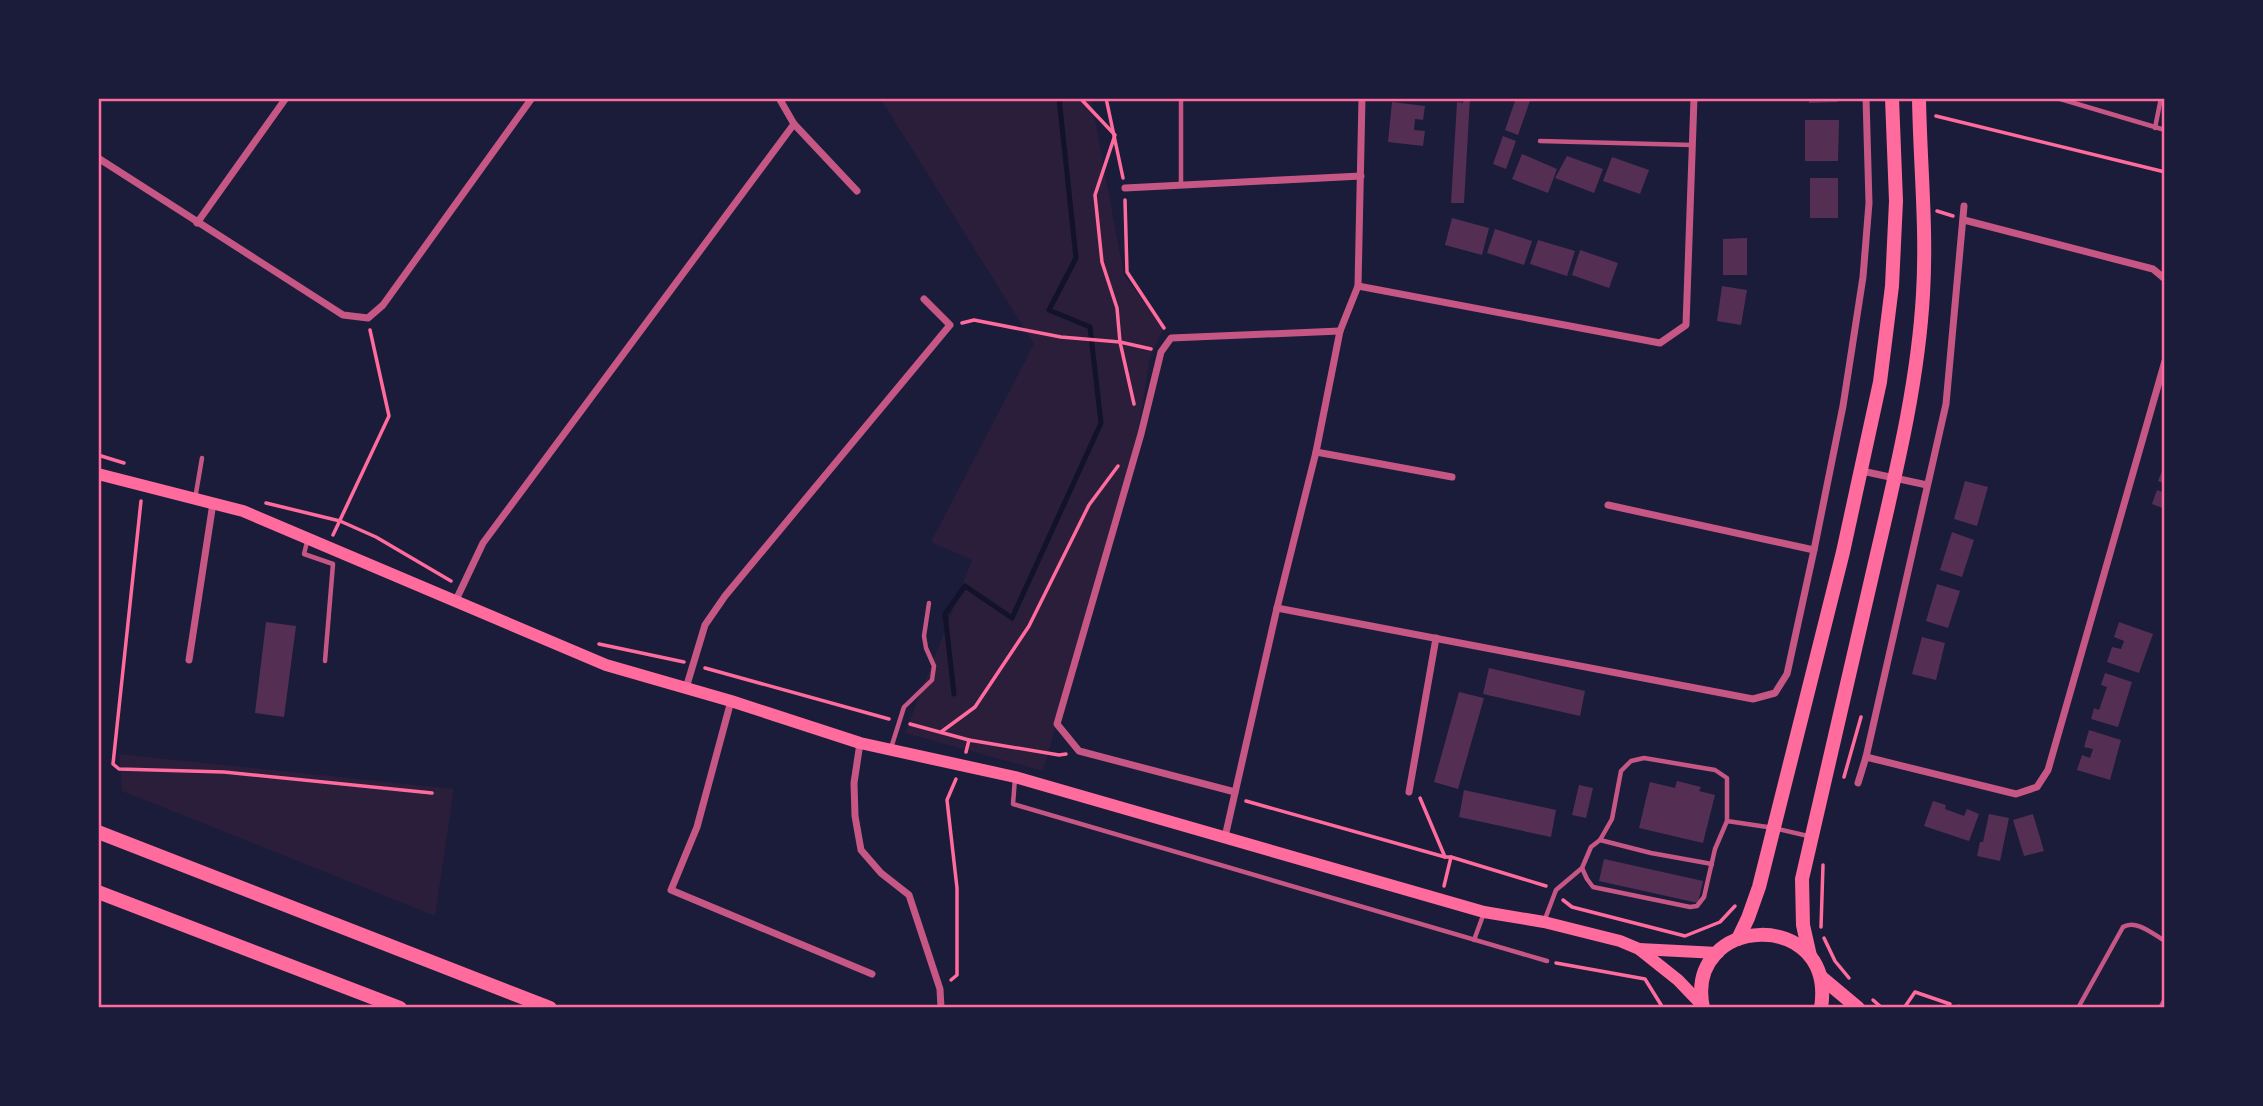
<svg xmlns="http://www.w3.org/2000/svg" width="2263" height="1106" viewBox="0 0 2263 1106" font-family="Montserrat,sans-serif">
<style>
.green{fill:#2a1e3b}
.lines{fill:none;stroke-linecap:round;stroke-linejoin:round}
.stream{stroke:#12122b;stroke-width:5}
.building{fill:#542f53}
.path{stroke:#ff6b9d;stroke-width:3.5}
.service{stroke:#c65784;stroke-width:4.5}
.minor{stroke:#c65784;stroke-width:7}
.secondary{stroke:#ff6b9d;stroke-width:12}
.primary{stroke:#ff6b9d;stroke-width:14}
.trunk{stroke:#ff6b9d;stroke-width:14}
.neatline{fill:none;stroke:#ff6b9d;stroke-width:2.5}
</style>
<rect width="100%" height="100%" fill="#1b1b3a"/>
<g class="green">
<polygon points="880,98 1091,98 1124,275 1164,328 1150,357 1138,432 1043,771 905,733 972,560 931,542 1034,344"/>
<polygon points="119,754 454,789 435,916 122,791"/>
</g>
<g class="lines">
<polyline class="stream" points="954,694 945,614 965,586 1012,618 1101,423 1090,327 1049,310 1076,258 1059,98"/>
</g>
<g class="building">
<polygon points="1464,98 1470,98 1464,203 1451,203 1457,102 1463,103"/>
<polygon points="1516,98 1531,98 1518,135 1505,130"/>
<polygon points="1809,98 1838,98 1838,102 1809,103"/>
<polygon points="1392,102 1425,106 1423,120 1415,119 1414,130 1425,131 1423,146 1388,142"/>
<polygon points="1805,120 1839,120 1838,161 1805,161"/>
<polygon points="1503,136 1516,141 1506,169 1493,164"/>
<polygon points="1522,154 1557,169 1548,193 1512,179"/>
<polygon points="1567,156 1603,169 1594,193 1555,178"/>
<polygon points="1612,157 1649,170 1640,194 1603,181"/>
<rect x="1810" y="178" width="28" height="40"/>
<polygon points="1452,218 1489,228 1482,255 1445,245"/>
<polygon points="1495,229 1532,241 1524,265 1487,253"/>
<polygon points="1747,238 1747,275 1723,275 1723,239"/>
<polygon points="1538,240 1575,251 1567,276 1530,264"/>
<polygon points="1580,250 1618,263 1609,288 1572,275"/>
<polygon points="1722,286 1747,290 1741,325 1717,321"/>
<polygon points="2165,463 2165,484 2158,481"/>
<polygon points="1965,481 1988,487 1977,526 1954,519"/>
<polygon points="2157,490 2165,493 2165,509 2152,504"/>
<polygon points="1952,532 1974,540 1962,577 1940,570"/>
<polygon points="1937,584 1960,591 1948,628 1926,621"/>
<polygon points="266,622 296,626 284,717 255,713"/>
<polygon points="2119,622 2153,634 2139,673 2107,662 2112,647 2121,649 2124,641 2114,637"/>
<polygon points="1922,637 1945,643 1936,680 1912,674"/>
<polygon points="1489,668 1585,691 1580,716 1483,694"/>
<polygon points="2105,673 2132,682 2118,727 2091,719 2094,708 2099,710 2107,687 2101,685"/>
<polygon points="1459,692 1484,698 1458,789 1434,782"/>
<polygon points="2089,730 2121,740 2110,780 2077,770 2082,755 2090,758 2093,749 2084,747"/>
<polygon points="1677,781 1701,787 1699,791 1715,795 1703,843 1639,828 1650,782 1675,788"/>
<polygon points="1579,785 1593,788 1586,818 1572,815"/>
<polygon points="1464,790 1556,810 1551,837 1459,817"/>
<polygon points="1933,801 1946,805 1945,809 1964,816 1967,809 1979,814 1969,841 1924,826"/>
<polygon points="1989,814 2009,818 2000,861 1977,856 1980,842 1983,842"/>
<polygon points="2033,814 2044,851 2024,856 2013,820"/>
<polygon points="1604,859 1703,881 1698,903 1599,881"/>
</g>
<g class="lines">
<g class="path">
<polyline points="1080,98 1115,135 1095,195 1102,262 1117,308 1120,342 1134,404"/>
<polyline points="1106,98 1123,178"/>
<polyline points="1936,116 2165,172"/>
<polyline points="1125,200 1127,272 1164,328"/>
<polyline points="1937,211 1953,216"/>
<polyline points="962,323 974,320 1061,337 1120,342 1151,349"/>
<polyline points="98,455 124,463"/>
<polyline points="141,501 113,764 119,769 224,772 432,793"/>
<polyline points="266,503 340,521 376,537 451,581"/>
<polyline points="333,535 389,416 370,330"/>
<polyline points="599,644 684,662"/>
<polyline points="705,668 889,719"/>
<polyline points="910,724 969,740"/>
<polyline points="941,732 975,707 1029,626 1089,505 1118,466"/>
<polyline points="966,752 969,740 1059,755 1066,754"/>
<polyline points="1844,777 1861,717"/>
<polyline points="1420,798 1445,857 1451,857 1444,886"/>
<polyline points="1246,801 1445,857"/>
<polyline points="1451,857 1546,886"/>
<polyline points="1563,900 1572,907 1685,936 1720,922 1735,906"/>
<polyline points="1821,927 1823,865"/>
<polyline points="1824,938 1835,961 1849,978"/>
<polyline points="1556,963 1645,979 1663,1008"/>
<polyline points="951,980 957,975 957,888 947,800 956,779"/>
<polyline points="1873,1000 1882,1008"/>
<polyline points="1904,1008 1915,992 1950,1004"/>
</g>
<g class="service">
<polyline points="1181,98 1181,185"/>
<polyline points="2057,98 2165,130"/>
<polyline points="2155,128 2161,98"/>
<polyline points="1540,141 1692,145"/>
<polyline points="195,499 202,458"/>
<polyline points="307,542 304,554 333,564 325,661"/>
<polyline points="891,748 904,707 932,680 934,666 926,648 924,636 929,603"/>
<polyline points="1015,778 1013,804 1547,961"/>
<polyline points="1727,821 1715,849 1704,897 1697,906 1690,907 1593,887 1587,879 1582,868 1591,847 1600,840 1612,819 1621,771 1631,761 1644,758 1715,770 1727,778 1727,821 1774,828 1808,836"/>
<polyline points="1600,840 1651,853 1712,864"/>
<polyline points="1545,919 1556,890 1582,868"/>
<polyline points="1474,940 1484,913"/>
<polyline points="1959,1007 1960,1008"/>
<path d="M2078 1008 2123 927C2136 919 2153 934 2165 941"/>
<polyline points="2160,1008 2165,999"/>
</g>
<g class="minor">
<polyline points="779,98 794,124 857,191"/>
<polyline points="98,158 343,315 368,318 383,305 532,98"/>
<polyline points="1125,188 1361,176"/>
<polyline points="1964,220 2153,269 2165,279"/>
<polyline points="197,223 286,98"/>
<polyline points="1358,286 1660,343 1686,325 1694,98"/>
<polyline points="1316,452 1452,477"/>
<polyline points="1862,471 1927,485"/>
<polyline points="1608,505 1814,550"/>
<polyline points="456,600 483,543 794,124"/>
<polyline points="1277,608 1753,699 1775,693 1787,674 1814,550 1843,406 1863,277 1869,203 1866,98"/>
<polyline points="189,660 213,503"/>
<polyline points="686,688 705,625 725,596 950,325 924,299"/>
<polyline points="731,701 697,827 671,890 872,974"/>
<polyline points="860,743 854,783 855,816 861,850 881,873 909,895 940,989 941,1008"/>
<polyline points="1866,757 2016,794 2037,787 2048,770 2165,361"/>
<polyline points="1858,783 1866,757 1946,404 1964,206"/>
<polyline points="1235,792 1079,751 1057,724 1141,434 1161,352 1171,338 1340,331"/>
<polyline points="1409,792 1436,638"/>
<polyline points="1225,837 1277,608 1316,452 1340,331 1358,286 1362,98"/>
</g>
<g class="secondary">
<polyline points="98,474 243,511 606,665 731,701 860,743 1015,777 1484,912 1544,922 1620,941 1639,949 1678,980 1702,1005"/>
<polyline points="1639,949 1718,953"/>
</g>
<g class="primary">
<polyline points="1738,939 1748,918 1759,887 1843,552 1880,382 1892,286 1896,201 1892,98"/>
<path d="M1810 956 1803 925 1802 879C1827 770 1852 662 1877 554 1897 468 1918 382 1923 294 1927 228 1920 163 1919 98"/>
<polyline points="1821,977 1858,1008"/>
<path d="M1703 1008C1683 914 1837 907 1821 1008"/>
</g>
<g class="trunk">
<polyline points="98,832 550,1008"/>
<polyline points="98,892 400,1008"/>
</g>
</g>
<rect width="2263" height="1106" fill="none" stroke="#1b1b3a" stroke-width="200"/>
<rect x="100" y="100" width="2063" height="906" class="neatline"/>
</svg>
